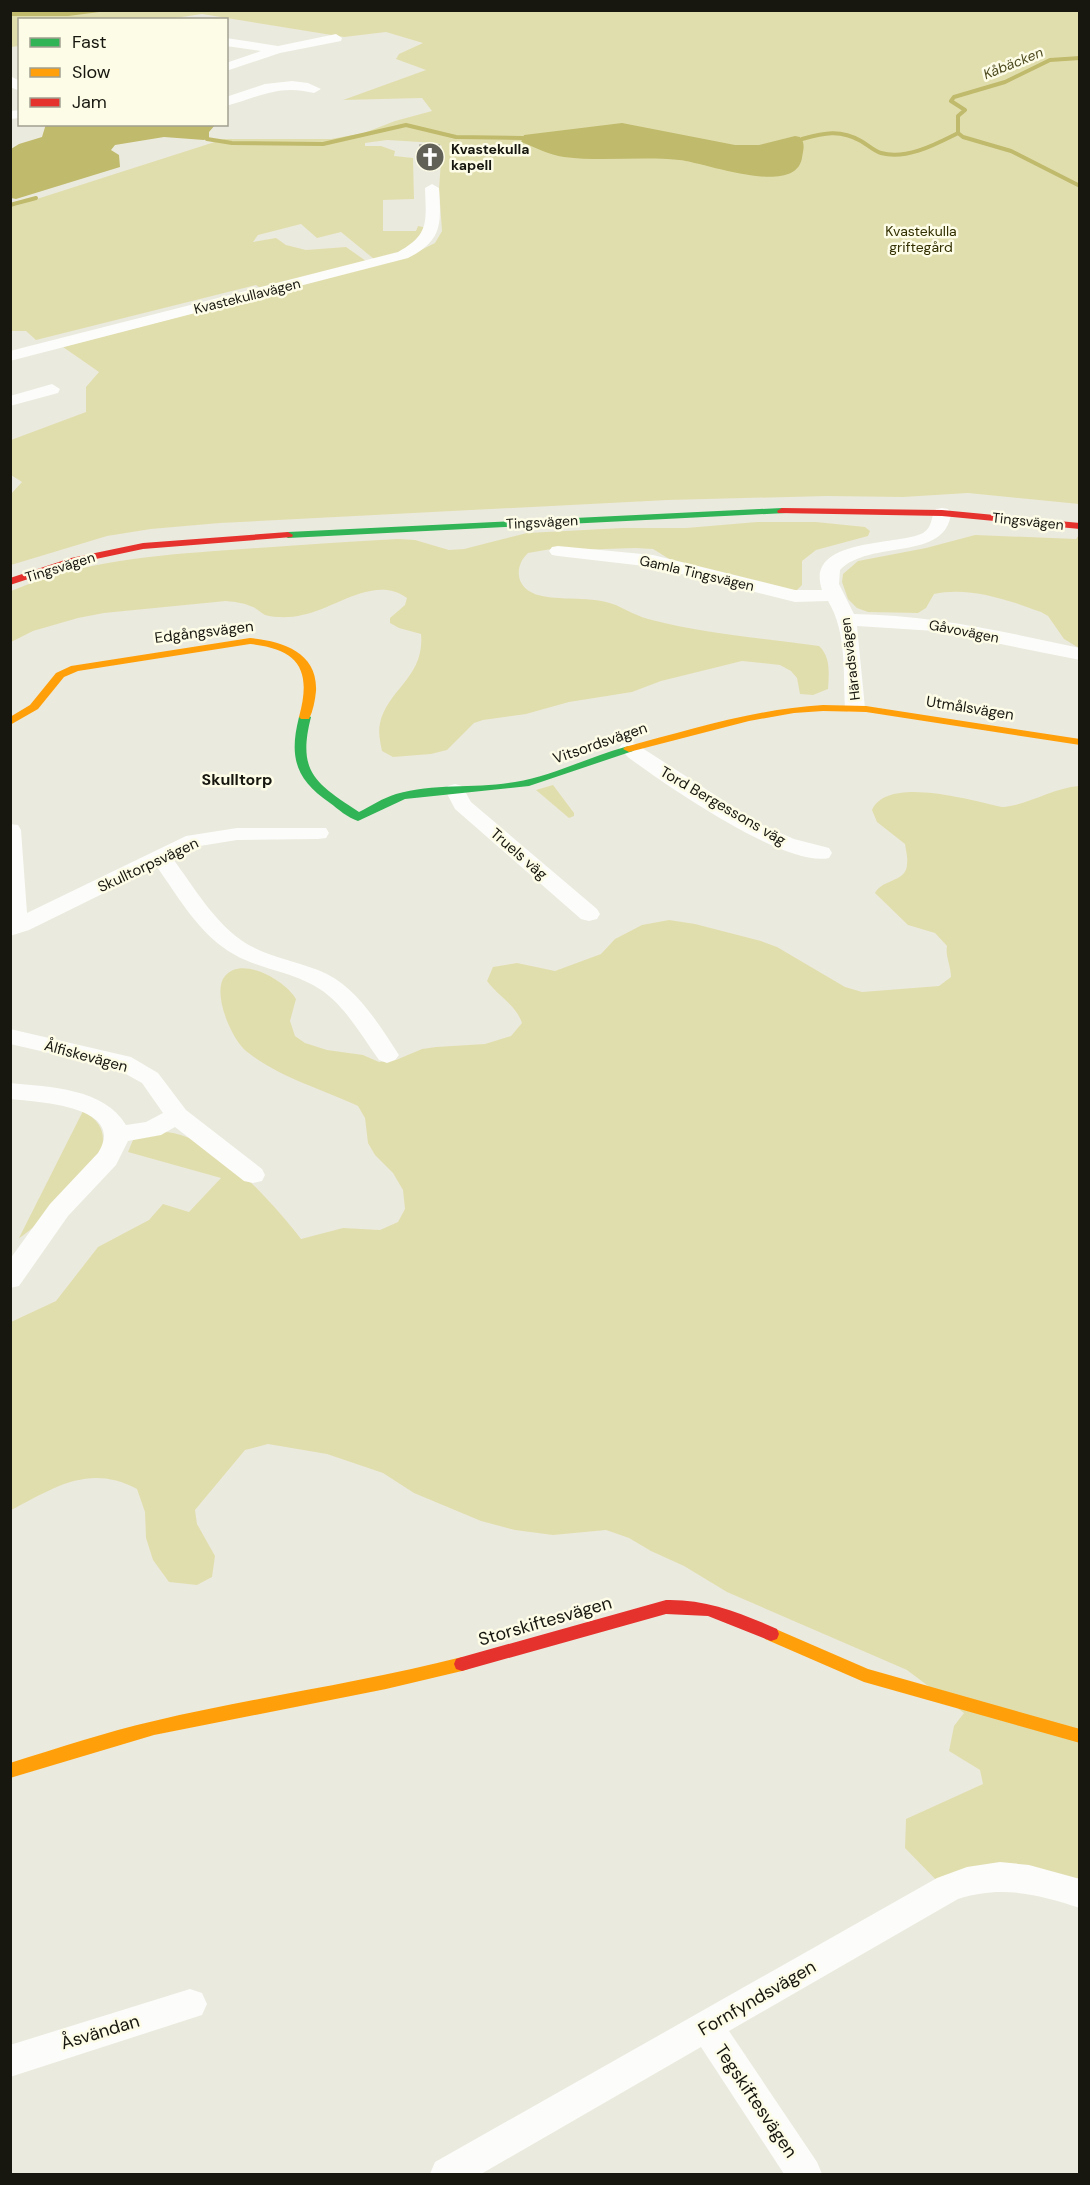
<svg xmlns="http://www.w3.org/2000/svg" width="1090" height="2185" viewBox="0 0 1090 2185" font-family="'DM Sans',sans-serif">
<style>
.green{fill:#e1deae}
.water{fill:#c0ba6c}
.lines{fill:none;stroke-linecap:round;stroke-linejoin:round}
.stream{stroke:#c0ba6c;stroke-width:4}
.building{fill:#c7c5ab;stroke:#abaaa0;stroke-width:1.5}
.street{fill:#fcfcfa;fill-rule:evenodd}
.fast{fill:#30b455;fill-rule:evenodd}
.slow{fill:#ff9f0a;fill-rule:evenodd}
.jam{fill:#e5322d;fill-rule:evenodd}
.labels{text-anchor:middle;stroke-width:5;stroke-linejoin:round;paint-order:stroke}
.far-water-label{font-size:14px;font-style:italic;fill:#4d4a1f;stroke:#fdfce7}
.far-poi-label{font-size:14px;font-weight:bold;fill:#17170f;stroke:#fdfce7;text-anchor:start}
.far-park-label{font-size:14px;fill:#322f01;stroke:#fdfce7}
.far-street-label{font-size:14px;fill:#17170f;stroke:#fdfce7}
.street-label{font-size:15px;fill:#17170f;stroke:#fdfce7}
.neighbourhood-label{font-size:16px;font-weight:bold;fill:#17170f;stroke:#fdfce7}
.near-street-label{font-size:18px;fill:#17170f;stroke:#fdfce7}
</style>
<rect width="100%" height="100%" fill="#ebeade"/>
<g class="green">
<polygon points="11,11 1079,11 1079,504 968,493 903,497 827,496 668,500 220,523 151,529 107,536 11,565 11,494 22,482 11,475 11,440 86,412 86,387 99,372 63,347 405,258 435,243 442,231 439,189 442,146 437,143 387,140 365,143 365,146 381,146 395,151 394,156 413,158 414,199 383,200 383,231 416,231 418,226 423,227 427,230 405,251 374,259 341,232 317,238 301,224 258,235 253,242 276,238 286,245 306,250 346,247 366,261 261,289 256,285 36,340 26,331 11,331 11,205 15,206 224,139 331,139 364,133 395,121 432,111 422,98 343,100 426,70 396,59 399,54 423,43 386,32 344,37 202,14 162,20 20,20 19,46 11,47"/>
<path d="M757 522H816L865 527 870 531 868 536 816 550 802 561V585L797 590H780L684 568 653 549 635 548 577 550 557 548 528 553C516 564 515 582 529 591 545 602 584 596 606 602 620 605 633 615 648 619 704 634 762 638 819 646 831 657 829 674 828 689L813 695 800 694 797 678 791 671 780 665 742 661 661 681 632 692 569 702 526 714 483 720 474 723 447 750 431 754 393 757 382 751C380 742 378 732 380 723 388 689 425 677 421 634L399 628 390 623V618L405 605 407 598C375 574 335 609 302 615 292 618 275 618 265 615 261 613 257 609 253 607 244 603 236 602 226 601L104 613 78 618 33 631 11 642V591C86 560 149 556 229 550 286 546 342 542 398 539L415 540 449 550 464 549 527 533 622 528H686Z"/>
<path d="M975 535 1076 539 1079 535V648L1064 639 1048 616 1041 612C1009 600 968 586 934 594L926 608 918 613 868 612 857 608 848 599 842 582 843 574 858 561 926 548Z"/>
<polygon points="553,785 574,813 574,816 569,818 536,790"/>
<path d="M1079 786V1891L940 1884 905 1848 906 1819 983 1784 980 1770 949 1751 954 1726 964 1713 907 1670 727 1592 684 1566 651 1551 629 1538 606 1530 553 1535 515 1530 481 1521 414 1493 383 1473 327 1454 268 1444 245 1450 195 1510 197 1524 215 1556 212 1577 197 1585 169 1582 153 1560 146 1538 145 1512 137 1489C89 1463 54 1488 11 1510V1322L56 1301 98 1247 149 1220 163 1204 189 1212 221 1178 128 1152 133 1140C141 1137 151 1132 160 1132 209 1129 273 1203 301 1239L343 1228 380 1230 398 1222 405 1209 403 1190 393 1173 375 1155 368 1143 365 1118 358 1106C321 1089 278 1077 246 1051 232 1040 211 992 225 976 242 955 286 981 296 999L290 1021 295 1036 305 1043 327 1050 363 1055 379 1062 396 1060 422 1049 436 1047 485 1044 511 1036 522 1023C516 1005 498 996 487 981L493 967 517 963 555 971 601 954 615 939 642 925 669 920 695 924 761 941 777 947 845 987 862 992 939 986 951 977C951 966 945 956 947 946L935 933 908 925 875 893C882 879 907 882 907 864 908 858 906 851 905 844L877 822 872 810C888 775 972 801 1002 807 1029 805 1052 788 1079 786Z"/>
<path d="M83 1111C99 1120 107 1132 101 1152 97 1165 32 1232 19 1238Z"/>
</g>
<g class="water">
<path d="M622 123 735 145H759L795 136 800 137C806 144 803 150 802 158 795 198 704 162 679 160 641 156 602 162 564 157 549 155 535 147 521 142L524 135Z"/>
<polygon points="46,124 215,124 215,125 209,132 209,138 204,140 164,137 115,145 111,150 119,155 120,167 16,199 11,198 11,149 19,144 42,137"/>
</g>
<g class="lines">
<g class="stream">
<polyline points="10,14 68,14 99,10"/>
<polyline points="958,133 963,137 1011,151 1080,186"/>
<polyline points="207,139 232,143 323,144 406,125 456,137 523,138"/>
<path d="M802 139C824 133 840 129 861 141 868 145 874 151 881 153 907 160 936 144 958 133V116L965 110 951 101 954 97 1005 82 1050 60 1080 58"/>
<polyline points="10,205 36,198"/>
</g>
</g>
<polygon class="building" points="420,145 439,145 440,162 421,163"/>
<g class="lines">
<g class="street">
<polygon points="336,34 342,38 341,41 280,53 226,71 226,63 261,51 226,46 226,38 278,46"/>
<polygon points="10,76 20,81 20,91 10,87"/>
<path d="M292 81 308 83 321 89 314 93C278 84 260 97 226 106V97L265 84Z"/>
<polygon points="20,110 20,118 10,119 10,111"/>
<path d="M432 184 439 188C441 224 443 240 408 258L10 361V351L398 252C430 235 426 221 425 188Z"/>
<polygon points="52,384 60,389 58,393 10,406 10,396"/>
<path d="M942 508 948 509 951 513C946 562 870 539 840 570L839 584 854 614C931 615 1005 632 1080 648V660L935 631 857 626 865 708 862 712H848L845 708C843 673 847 632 828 601L795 602 653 567 558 556 552 555 549 551 552 547 558 546 653 555 795 590H822C804 537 898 546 923 533 933 527 930 518 936 509Z"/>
<path d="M629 742 636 744 760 824 794 839 829 848 832 853 829 858C785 868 666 785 629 758L619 748 622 744Z"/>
<polygon points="455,784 462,786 471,802 597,909 600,914 597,919 589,921 581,919 455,809 445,790 448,786"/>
<path d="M10 824 18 825 21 830 27 913 186 836 237 828H326L329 833 326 838 318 839 237 840 200 846 173 859C194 887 212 919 241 940 264 956 292 960 318 970 355 984 378 1023 399 1055L395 1060 387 1063 379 1060C360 1034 343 1001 313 985 284 969 251 968 224 948 195 927 177 895 157 867L29 930 10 936Z"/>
<path d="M10 1029 131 1057 158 1073 186 1110 262 1169 265 1175 262 1181 253 1183 244 1181 175 1127 161 1135 128 1141 116 1165 68 1216 19 1286 10 1288V1259L50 1204 98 1153C128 1106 38 1102 10 1099V1083C50 1087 104 1088 126 1125L146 1122 163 1113 142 1083 115 1068 10 1044Z"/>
<path d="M1000 1862 1029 1865 1080 1879V1908C1038 1894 1001 1885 958 1899L729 2031 817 2162 822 2174H784L701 2047 481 2174H430L435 2162 937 1878 967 1867Z"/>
<polygon points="190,1989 202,1993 207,2004 202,2015 10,2077 10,2045"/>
</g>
<g class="fast">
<polygon points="782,508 787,511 786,513 288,538 283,535 288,532"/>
<path d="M305 714 311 717C297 772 315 783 359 812 371 806 383 798 396 794 435 783 476 789 515 782 553 776 588 757 625 747L629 746 635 749 633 751 529 786 405 799 358 821C348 818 338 809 330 803 295 779 289 757 299 717Z"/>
</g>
<g class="slow">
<path d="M250 638C282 641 318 652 316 691 315 701 313 711 309 719H301L299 717C312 670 299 649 250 644L78 671 64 677 38 709 10 725V717L30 705 56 673 71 666Z"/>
<path d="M823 705 866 706 1080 739V745L866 712 823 711 794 713 749 721 629 752 623 749 625 747C690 730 755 709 823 705Z"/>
<polygon points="771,1627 868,1669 1080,1729 1080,1743 864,1682 765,1639 763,1634 765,1629"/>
<path d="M462 1657 468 1659 470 1664 468 1669 462 1671 386 1689 154 1735 10 1778V1763C58 1748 106 1732 154 1721 256 1697 360 1683 462 1657Z"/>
</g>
<g class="jam">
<polygon points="782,508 942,510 1080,523 1080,529 942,516 778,513 777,511"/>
<polygon points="288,532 293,535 292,537 143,549 77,563 10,585 10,578 71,558 143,543"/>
<path d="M666 1600C706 1599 741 1613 777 1629L779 1634 777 1639 771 1641 708 1616 666 1614 462 1671 456 1669 454 1664 456 1659 462 1657Z"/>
</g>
</g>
<defs>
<g id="church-disc" transform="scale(1.5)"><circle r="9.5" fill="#616157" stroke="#fdfce7"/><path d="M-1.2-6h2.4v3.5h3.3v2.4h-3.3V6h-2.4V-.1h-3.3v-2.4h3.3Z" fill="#fff"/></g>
</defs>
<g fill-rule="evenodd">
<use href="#church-disc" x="430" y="157"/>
</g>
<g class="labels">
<g class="far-water-label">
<text transform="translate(1013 63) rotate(-22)" y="5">Kåbäcken</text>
</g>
<g class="far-poi-label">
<text x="451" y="154">Kvastekulla<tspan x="451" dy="16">kapell</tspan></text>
</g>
<g class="far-park-label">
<text x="921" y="236">Kvastekulla<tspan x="921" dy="16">griftegård</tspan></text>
</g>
<g class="far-street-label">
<text transform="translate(247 296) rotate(-14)" y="5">Kvastekullavägen</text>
<text transform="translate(1028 521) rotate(6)" y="5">Tingsvägen</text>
<text transform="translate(542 522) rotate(-3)" y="5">Tingsvägen</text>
<text transform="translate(60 567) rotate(-17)" y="5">Tingsvägen</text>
<text transform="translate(697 573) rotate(13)" y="5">Gamla Tingsvägen</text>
<text transform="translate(964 631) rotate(11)" y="5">Gåvovägen</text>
<text transform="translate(850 659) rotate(-97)" y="5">Häradsvägen</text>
</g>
<g class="street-label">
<text transform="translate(204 632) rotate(-7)" y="5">Edgångsvägen</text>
<text transform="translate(970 708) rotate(9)" y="5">Utmålsvägen</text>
<text transform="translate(600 743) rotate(-19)" y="5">Vitsordsvägen</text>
<text transform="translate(723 806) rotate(30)" y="5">Tord Bergessons väg</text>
<text transform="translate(519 854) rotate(41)" y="5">Truels väg</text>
<text transform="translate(148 865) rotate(-25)" y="5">Skulltorpsvägen</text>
<text transform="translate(86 1056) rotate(15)" y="5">Ålfiskevägen</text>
</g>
<g class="neighbourhood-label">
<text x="237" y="785">Skulltorp</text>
</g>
<g class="near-street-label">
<text transform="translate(545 1621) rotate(-16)" y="6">Storskiftesvägen</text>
<text transform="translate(757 1998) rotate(-30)" y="6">Fornfyndsvägen</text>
<text transform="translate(100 2032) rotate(-17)" y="6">Åsvändan</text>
<text transform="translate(756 2101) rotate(56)" y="6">Tegskiftesvägen</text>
</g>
</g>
<rect width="1090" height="2185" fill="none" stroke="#17170f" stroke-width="24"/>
<rect x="18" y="18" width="210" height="108" fill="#fdfce7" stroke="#a1a091" stroke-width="1.5"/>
<rect x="30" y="38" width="30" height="9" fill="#30b455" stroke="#a1a091" stroke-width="1.5"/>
<text x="72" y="48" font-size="18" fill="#17170f">Fast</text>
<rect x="30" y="68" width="30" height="9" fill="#ff9f0a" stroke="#a1a091" stroke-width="1.5"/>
<text x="72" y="78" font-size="18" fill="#17170f">Slow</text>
<rect x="30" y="98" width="30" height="9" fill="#e5322d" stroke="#a1a091" stroke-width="1.5"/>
<text x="72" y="108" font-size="18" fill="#17170f">Jam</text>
</svg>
